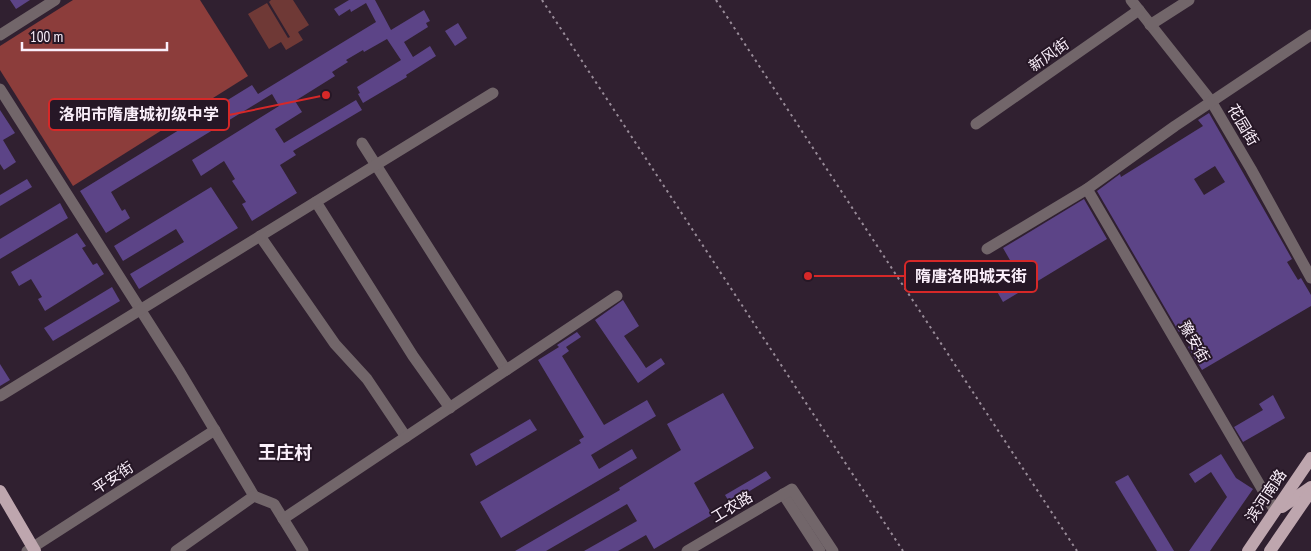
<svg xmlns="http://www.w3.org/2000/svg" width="1311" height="551" viewBox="0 0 1311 551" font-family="'PT Sans Narrow','Noto Sans SC',sans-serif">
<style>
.green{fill:#6f3936}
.forest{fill:#8c3d3b}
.building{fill:#5c4487;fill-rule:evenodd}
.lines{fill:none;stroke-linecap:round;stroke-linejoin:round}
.path{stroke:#998c99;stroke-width:2;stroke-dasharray:2.5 4;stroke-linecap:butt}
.minor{stroke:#72666a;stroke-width:11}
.major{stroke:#bea6ae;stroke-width:12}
.labels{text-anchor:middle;stroke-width:4;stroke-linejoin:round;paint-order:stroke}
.street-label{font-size:15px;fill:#faeffa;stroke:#261726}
.quarter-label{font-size:18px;font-weight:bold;fill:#faeffa;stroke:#261726}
.leader{fill:none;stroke:#d62828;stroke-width:2}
.callout-dot{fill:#d62828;stroke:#261726;stroke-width:2}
.callout{fill:#261726;stroke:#d62828;stroke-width:2}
.callout-label{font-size:16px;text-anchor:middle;font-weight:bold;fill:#faeffa}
</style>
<rect width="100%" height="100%" fill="#302030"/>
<polygon class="green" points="271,0 293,0 309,25 298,32 303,40 286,50 281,42 269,49 248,14 267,3 288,38 290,37 269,2"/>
<polygon class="forest" points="73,0 200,0 248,76 73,186 0,70 0,46"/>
<g class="building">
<polygon points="10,0 30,0 16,9"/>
<polygon points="349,0 375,0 391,30 424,10 430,21 426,23 428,27 404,42 413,57 430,46 436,56 406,75 407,77 363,103 358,94 360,93 357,87 401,60 387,39 364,52 363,50 346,60 348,62 332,72 335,76 295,101 302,112 275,129 284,143 356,100 362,110 293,151 296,155 280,165 297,193 252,221 242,204 246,202 232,181 235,179 224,161 201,176 192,160 279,106 272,94 111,192 122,211 125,209 130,218 106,233 80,191 252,85 258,94 376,22 366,3 351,12 350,9 339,16 334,9"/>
<polygon points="458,23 467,38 455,46 445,31"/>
<polygon points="0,110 15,133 3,140 16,162 4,170 0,164"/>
<path d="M1209 113 1292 259 1287 262 1298 280 1301 278 1311 295V306L1202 370 1188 347 1196 342 1187 327 1179 332 1097 191 1120 174 1121 177 1203 126 1198 120ZM1215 166 1225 182 1204 195 1194 179Z"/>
<polygon points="27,179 32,187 0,206 0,195"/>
<polygon points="211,187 238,228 139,289 130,274 184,242 176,229 123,261 114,246"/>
<polygon points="1084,199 1107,239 1003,302 995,288 1018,274 1003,248"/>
<polygon points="60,203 68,218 0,259 0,239"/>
<polygon points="77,233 86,246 82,248 93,265 97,263 104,274 45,311 38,299 42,297 31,279 19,286 11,272"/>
<polygon points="112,287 120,301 53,341 44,328"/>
<polygon points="623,300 639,326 624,336 638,356 646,368 661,358 665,364 638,383 595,320"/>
<polygon points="577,332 581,337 566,347 569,351 562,356 604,425 647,400 656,416 591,455 599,469 632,449 637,458 501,538 480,502 581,443 579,440 584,437 538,360 559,347 557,345"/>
<polygon points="0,364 10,380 0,386"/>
<polygon points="723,393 754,448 694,483 712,515 654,549 646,535 618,551 584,551 637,521 627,504 546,551 515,551 620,490 619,488 681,450 667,424"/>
<polygon points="1273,395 1285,418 1243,442 1234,427 1263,410 1259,404"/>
<polygon points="530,419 537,430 476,466 470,454"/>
<polygon points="1221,454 1236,478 1253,489 1210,551 1189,551 1227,497 1211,472 1195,483 1189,474"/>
<polygon points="766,471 771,478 730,503 725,495"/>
<polygon points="1128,475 1174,551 1157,551 1115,482"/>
</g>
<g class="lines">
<g class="path">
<polyline points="542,0 903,551"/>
<polyline points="716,0 1077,551"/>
</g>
<g class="minor">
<polyline points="1131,0 1211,101 1251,169 1311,278"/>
<polyline points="1150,25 1189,0"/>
<polyline points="0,35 55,0"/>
<polyline points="0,89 180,372 254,496 274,504 303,551"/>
<polyline points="976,124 1139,10"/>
<polyline points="362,143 506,370"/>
<polyline points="1087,189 1275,511"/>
<polyline points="316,202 413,356 450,408"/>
<polyline points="260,236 335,344 367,379 406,437"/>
<polyline points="987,249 1087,189 1175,126 1311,35"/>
<polyline points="0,396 493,93"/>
<polyline points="783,494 820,551"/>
<polyline points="283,519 617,296"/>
<polyline points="27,551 215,430"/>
<polyline points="176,551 254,496"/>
<polyline points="687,551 792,489 833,551"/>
</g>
<g class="major">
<polyline points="0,491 35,551"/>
<polyline points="1282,507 1311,487"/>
<polyline points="1248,551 1311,458"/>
<polyline points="1270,551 1311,491"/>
</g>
</g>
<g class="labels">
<g class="street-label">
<text transform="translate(1049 55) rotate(-35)" y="5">新风街</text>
<text transform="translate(1243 125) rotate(59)" y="5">花园街</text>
<text transform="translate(1194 342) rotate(60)" y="5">豫安街</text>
<text transform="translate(113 478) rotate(-33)" y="5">平安街</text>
<text transform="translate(1266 496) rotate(-56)" y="5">滨河南路</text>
<text transform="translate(732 507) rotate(-31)" y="5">工农路</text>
</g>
<g class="quarter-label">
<text x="285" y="459">王庄村</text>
</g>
</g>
<path class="leader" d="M326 95L229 115M808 276L905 276"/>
<g class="callout-dot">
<circle cx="326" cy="95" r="5"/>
<circle cx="808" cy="276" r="5"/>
</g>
<g class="callout">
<rect x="49" y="99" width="180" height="31" rx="5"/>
<rect x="905" y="261" width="132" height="31" rx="5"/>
</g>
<g class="callout-label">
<text x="139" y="120">洛阳市隋唐城初级中学</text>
<text x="971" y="282">隋唐洛阳城天街</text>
</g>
<path d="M22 42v8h145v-8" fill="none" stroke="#faeffa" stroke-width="2.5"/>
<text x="30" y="42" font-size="15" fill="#faeffa" stroke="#261726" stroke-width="4" paint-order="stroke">100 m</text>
</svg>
